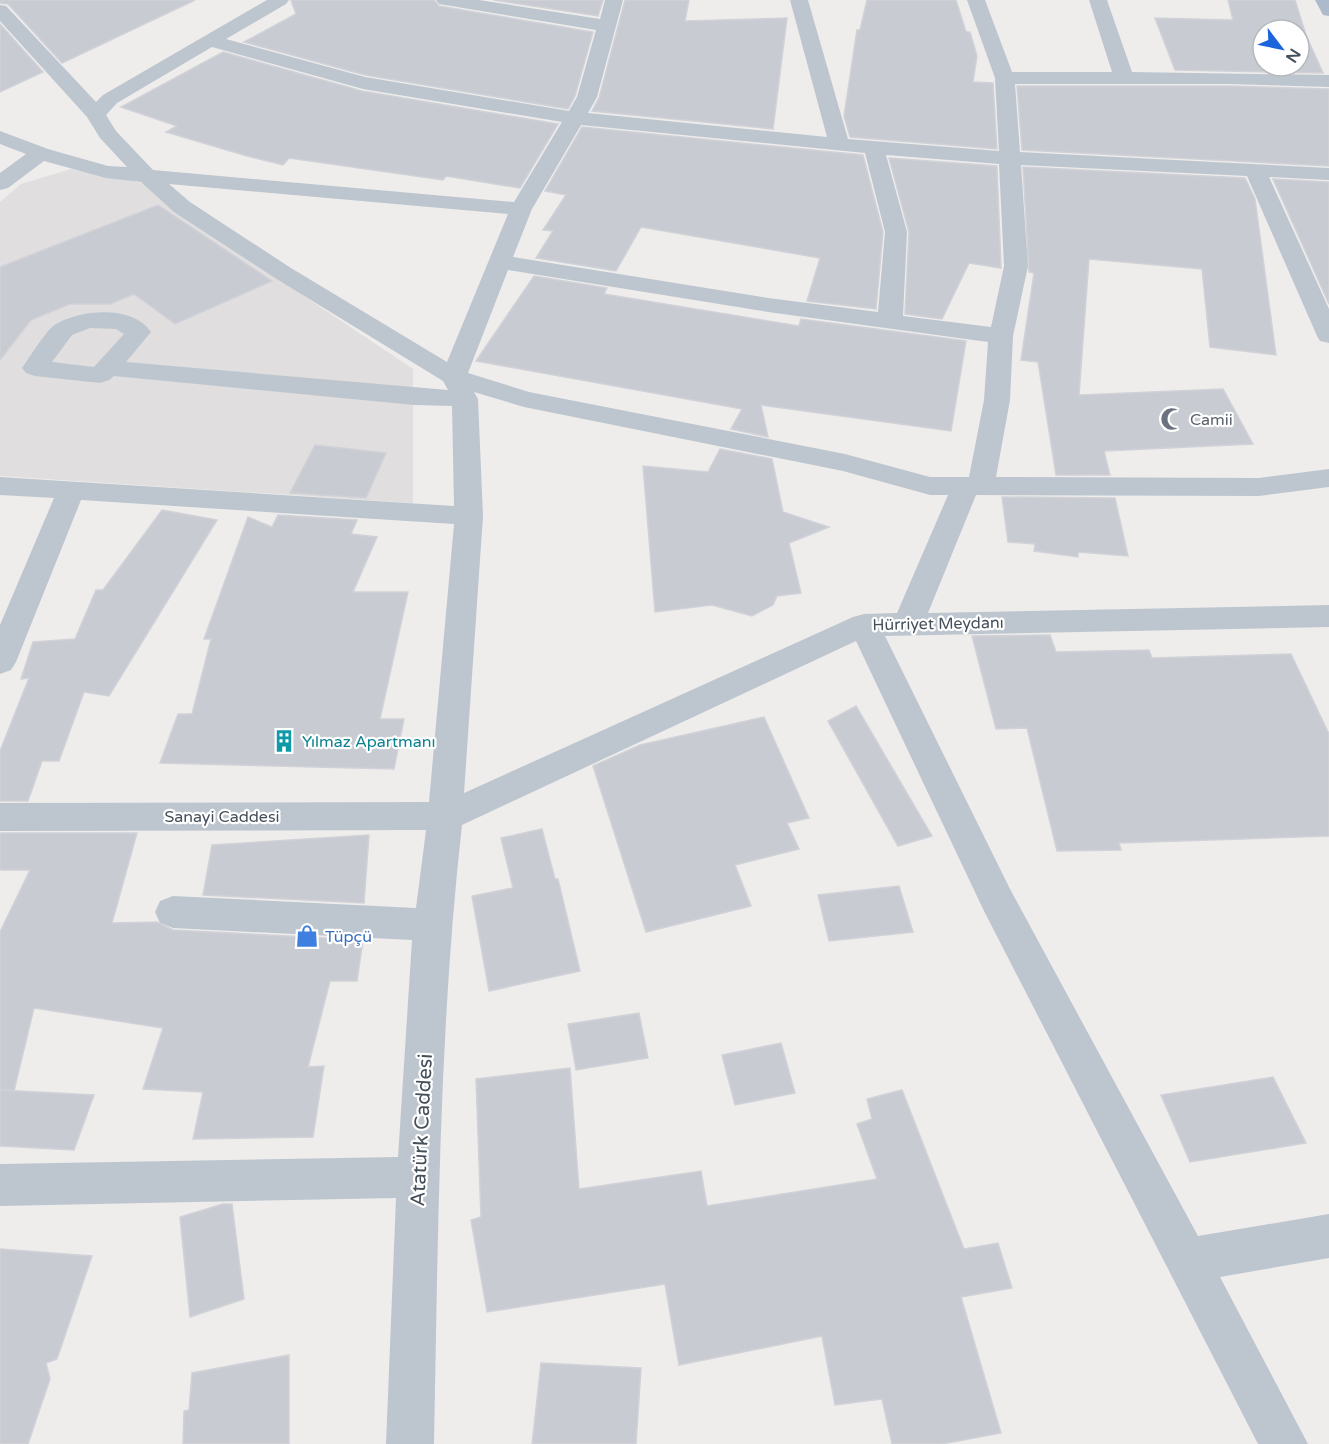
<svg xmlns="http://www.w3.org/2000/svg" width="1329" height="1444" viewBox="0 0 1329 1444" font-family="'Varela Round',sans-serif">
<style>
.education{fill:#e0dede}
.building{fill:#c9cbd3;stroke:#d1d2d8;stroke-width:1.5;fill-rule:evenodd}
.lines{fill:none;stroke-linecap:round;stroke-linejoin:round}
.minor{fill:#bdc6cf;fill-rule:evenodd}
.major{fill:#acbacc;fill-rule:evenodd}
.labels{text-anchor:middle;stroke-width:4.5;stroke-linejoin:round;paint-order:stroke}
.worship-label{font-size:16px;fill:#5b616d;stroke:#fff;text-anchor:start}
.street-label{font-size:16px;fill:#454f5a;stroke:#fff}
.culture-label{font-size:16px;fill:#0d838f;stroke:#fff;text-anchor:start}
.shop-label{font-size:16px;fill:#366cbe;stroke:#fff;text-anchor:start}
.near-street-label{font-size:20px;fill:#454f5a;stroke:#fff}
</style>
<rect width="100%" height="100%" fill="#efedec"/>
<polygon class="education" points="71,169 147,184 231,247 413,369 413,503 0,476 0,202 21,184"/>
<g class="building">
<polygon points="0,0 195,0 62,63 8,4 0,3"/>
<polygon points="291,0 434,0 439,6 593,32 575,96 568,109 365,75 244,42 296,14"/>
<polygon points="494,0 603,0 598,16"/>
<polygon points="625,0 689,0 685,21 787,18 773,129 592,111 599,98"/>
<polygon points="867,0 956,0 966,32 970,32 977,56 973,82 993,83 997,149 850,137 844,116 857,30 860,30"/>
<path d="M1228 0H1295L1306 35 1323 73 1175 70 1155 18 1233 20ZM1263 30H1299V66H1263Z"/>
<polygon points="0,24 43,72 0,92"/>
<polygon points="223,52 362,91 558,124 520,188 446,176 443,180 289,158 283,165 247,156 166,132 177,126 121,107"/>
<polygon points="1017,86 1229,86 1329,89 1329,166 1022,150"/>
<polygon points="582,127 863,155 883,232 876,309 807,301 820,258 641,227 616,271 536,258 553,231 543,230 566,195 545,191"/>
<polygon points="889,158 997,166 1001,268 969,263 942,319 905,314 909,232"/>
<polygon points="1023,167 1245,178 1255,199 1276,355 1210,347 1202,269 1089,259 1079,395 1223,389 1253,444 1104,451 1110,475 1056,475 1038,362 1021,360 1034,273 1029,272"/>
<polygon points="1273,179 1329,182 1329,304"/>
<polygon points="158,205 272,281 175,324 134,294 110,304 70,304 31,320 0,360 0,267"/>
<polygon points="534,276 607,288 604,294 799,326 801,319 966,341 951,431 761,405 768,437 731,429 742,409 476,361"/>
<polygon points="315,445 386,453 366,498 290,493"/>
<polygon points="720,449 772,459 783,512 829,527 789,543 801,593 777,596 773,605 752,616 712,605 655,612 643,466 708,472"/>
<polygon points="1002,497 1115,498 1128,556 1078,552 1078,557 1034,551 1035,544 1008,542"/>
<polygon points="162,510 217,520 109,696 84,692 59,761 42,761 28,801 0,801 0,751 29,678 21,679 33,642 75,639 96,590 103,590"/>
<polygon points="278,515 357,520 351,534 377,537 353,592 408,592 380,719 404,719 394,769 160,763 178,714 192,714 211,639 204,639 248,517 272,527"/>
<polygon points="1050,635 1056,652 1149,650 1152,658 1291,654 1329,734 1329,836 1119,843 1121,850 1057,851 1027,728 996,729 972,636"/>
<polygon points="856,706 932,836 898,846 828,721"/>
<polygon points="764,717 809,818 787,823 799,849 735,865 751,906 646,932 593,766 640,745"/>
<polygon points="542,829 555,879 558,879 580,971 489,991 472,896 513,888 501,838"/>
<polygon points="0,833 137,833 112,923 157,922 173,930 363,940 357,981 330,981 308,1067 324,1066 313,1137 193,1139 203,1092 143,1089 163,1028 34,1008 14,1091 0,1089 0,932 30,870 0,870"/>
<polygon points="369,835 364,903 203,895 212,845"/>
<polygon points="899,886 913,932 829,941 818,895"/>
<polygon points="639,1013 648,1058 576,1070 568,1024"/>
<polygon points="781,1043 795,1093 735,1105 722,1055"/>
<polygon points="570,1068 579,1189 701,1171 707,1206 877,1179 857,1124 872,1119 867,1099 902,1090 964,1249 998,1243 1012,1288 961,1297 1001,1433 942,1444 892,1444 882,1399 835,1405 822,1336 679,1365 665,1284 487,1312 471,1220 481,1217 476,1079"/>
<polygon points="1273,1077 1306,1143 1190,1162 1161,1095"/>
<polygon points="0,1090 94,1095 74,1150 0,1146"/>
<polygon points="223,1204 232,1204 244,1299 190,1317 180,1217"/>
<polygon points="0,1249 92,1256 57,1359 46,1363 50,1379 28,1444 0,1444"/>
<polygon points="289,1355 289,1444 183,1444 184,1411 189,1410 192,1373"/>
<polygon points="541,1363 641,1368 636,1444 532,1444"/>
</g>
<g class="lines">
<path class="minor" d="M267 0H289L286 4 226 39 365 77 569 111 577 97 596 30 445 5 439 4 436 0H479L600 19 605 0H623L597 97 588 113 827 137 790 0H808L848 139 999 151 995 78 967 0H985L1012 72H1112L1089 0H1107L1132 72 1329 75V87L1229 84H1015L1020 152 1329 168V180L1269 177 1329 309V343L1320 341 1317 336 1247 176 1021 165 1028 266 1013 336 1010 400 996 477 1259 478 1329 469V487L1259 496 976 495 928 613 1329 605V627L885 636 1010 889 1198 1236 1329 1214V1258L1220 1277 1308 1444H1258L984 911 856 641 462 825C439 1030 438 1238 434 1444H386L396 1198 0 1206V1164L398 1157 412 940 173 928 160 923 155 912 160 901 173 896 416 908 426 830 0 831V803L429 802 454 524 81 500 16 662 11 670 0 674V625L54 498 0 495V477L454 506 452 406 414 405 114 376 109 380 100 383 35 376 26 373 22 368C30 357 46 330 56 324 82 309 133 305 151 332L126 362 448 390 443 381 275 278 174 212 141 182 106 178 44 161 8 188 0 190V173L26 154 0 144V131L48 149 108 166 127 167 100 138 87 117 0 21V5L6 6 96 102 103 95ZM212 47 363 89 562 122 514 202 153 170 116 131 106 115 117 103ZM581 125 865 153 885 232 878 312 768 298 513 257 532 209ZM886 155 999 164 1004 266 991 327 903 316 907 232ZM169 184 508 214 447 362 291 268 190 202ZM508 270 768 312 988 342 984 400 969 477H930L845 454 529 392 468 373ZM90 328 116 329 124 334 94 367 52 362 72 335ZM474 392 524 407 843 471 930 495H948L897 613 864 614 853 617 464 793 483 516 478 399Z"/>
<polygon class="major" points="1315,0 1329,0 1329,16 1323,15"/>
</g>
<defs>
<g id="mosque-bare" transform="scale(1.8)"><path d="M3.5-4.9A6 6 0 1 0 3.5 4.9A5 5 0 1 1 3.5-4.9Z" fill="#6b7280" stroke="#fff" stroke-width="2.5" paint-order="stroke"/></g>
<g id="building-bare" transform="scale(1.8)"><path d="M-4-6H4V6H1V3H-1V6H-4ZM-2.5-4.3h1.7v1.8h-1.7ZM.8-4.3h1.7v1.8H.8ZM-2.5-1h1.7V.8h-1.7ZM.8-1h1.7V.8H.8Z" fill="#0f9aa8" stroke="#fff" stroke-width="2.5" paint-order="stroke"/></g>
<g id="shop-bare" transform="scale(1.8)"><path d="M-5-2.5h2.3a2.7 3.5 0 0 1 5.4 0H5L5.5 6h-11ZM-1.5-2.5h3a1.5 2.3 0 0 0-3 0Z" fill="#3f7fe0" stroke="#fff" stroke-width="2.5" paint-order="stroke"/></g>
</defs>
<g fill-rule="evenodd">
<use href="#mosque-bare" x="1172" y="419"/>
<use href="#building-bare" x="284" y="741"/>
<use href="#shop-bare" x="307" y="936"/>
</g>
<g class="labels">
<g class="worship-label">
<text x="1190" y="425">Camii</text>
</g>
<g class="street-label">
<text transform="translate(938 623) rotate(-1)" y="6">Hürriyet Meydanı</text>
<text x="222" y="822">Sanayi Caddesi</text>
</g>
<g class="culture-label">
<text x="302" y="747">Yılmaz Apartmanı</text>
</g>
<g class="shop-label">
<text x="325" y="942">Tüpçü</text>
</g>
<g class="near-street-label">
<text transform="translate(421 1130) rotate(-87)" y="7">Atatürk Caddesi</text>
</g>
</g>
<g transform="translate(1281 48) rotate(122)"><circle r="28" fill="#ffffff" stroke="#b5b9bd" stroke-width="1.5"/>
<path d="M0-4.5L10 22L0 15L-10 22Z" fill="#1a64dc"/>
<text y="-9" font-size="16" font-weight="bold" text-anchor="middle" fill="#454f5a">N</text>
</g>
</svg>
